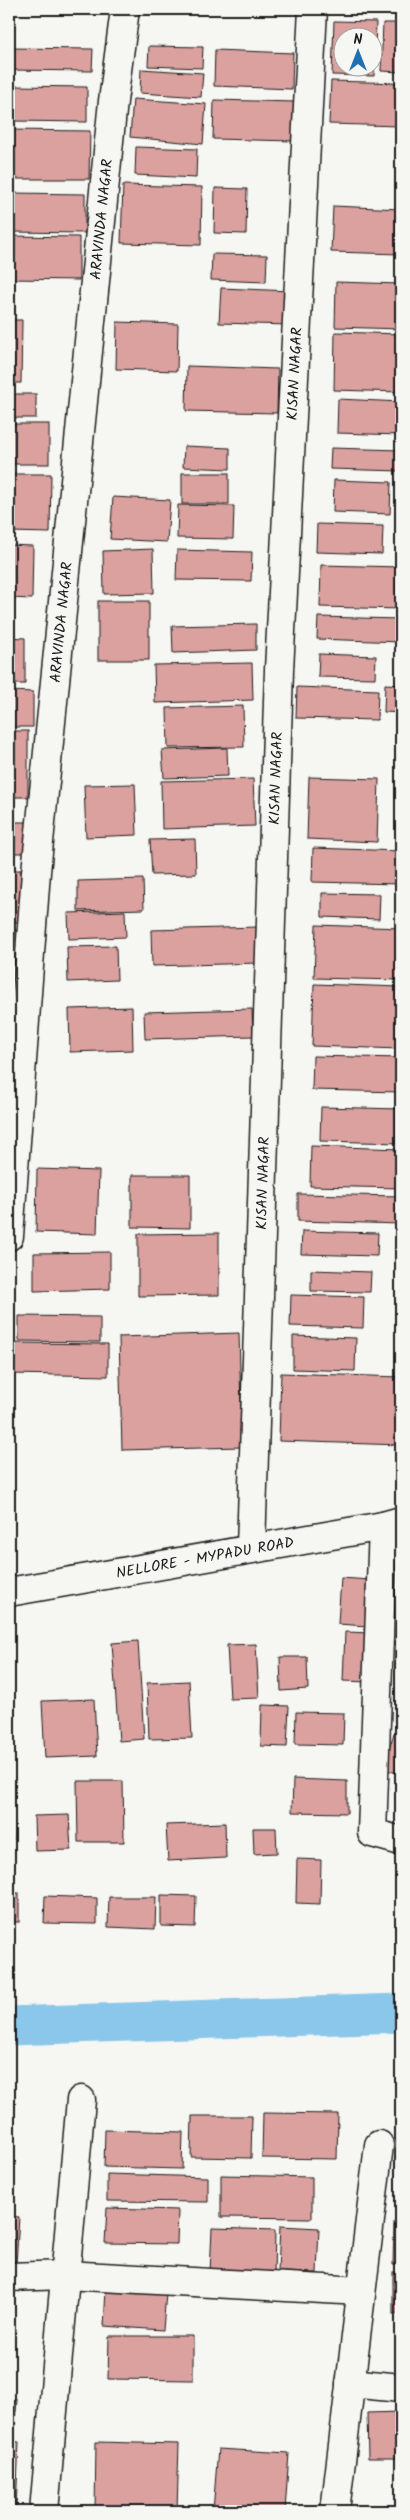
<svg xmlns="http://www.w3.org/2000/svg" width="410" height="2520" viewBox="0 0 410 2520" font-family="Kalam,sans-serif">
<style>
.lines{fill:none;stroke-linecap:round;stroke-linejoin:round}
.canal{stroke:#8ac7ea;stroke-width:39}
.building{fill:#dba19e;stroke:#1c1c1c;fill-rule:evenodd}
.minor-casing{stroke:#1c1c1c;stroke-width:31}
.major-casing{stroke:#1c1c1c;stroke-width:31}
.minor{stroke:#f6f6f2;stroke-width:28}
.major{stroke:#f6f6f2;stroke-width:28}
.labels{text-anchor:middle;stroke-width:5;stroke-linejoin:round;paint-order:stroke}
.street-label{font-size:15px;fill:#1c1c1c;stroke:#f6f6f2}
</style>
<rect width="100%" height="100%" fill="#f6f6f2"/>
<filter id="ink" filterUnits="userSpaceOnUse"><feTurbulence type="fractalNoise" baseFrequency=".02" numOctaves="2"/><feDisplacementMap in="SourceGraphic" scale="10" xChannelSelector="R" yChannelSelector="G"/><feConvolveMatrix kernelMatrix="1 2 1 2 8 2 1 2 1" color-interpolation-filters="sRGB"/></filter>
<g filter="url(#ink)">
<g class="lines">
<polyline class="canal" points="9,2026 401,2013"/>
</g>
<g class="building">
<polygon points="338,9 401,9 401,15 338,13"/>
<path d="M334 21 376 22 374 76 332 75ZM342 38H372V68H342Z"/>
<polygon points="383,23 401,23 401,72 381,71"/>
<polygon points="149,46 203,47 202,68 148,66"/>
<polygon points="9,48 93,49 92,71 9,70"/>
<polygon points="215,50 293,53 292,89 214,86"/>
<polygon points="141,69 203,73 201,97 140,93"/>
<polygon points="331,81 401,83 400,126 329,124"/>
<polygon points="14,86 87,87 87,122 13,121"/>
<polygon points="133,99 206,104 203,144 130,137"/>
<polygon points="214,100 296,102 295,141 213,139"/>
<polygon points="9,130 90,131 89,179 9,179"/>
<polygon points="136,147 197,149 196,178 135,175"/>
<polygon points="123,185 202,187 201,245 121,243"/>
<polygon points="215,188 247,189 246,234 214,233"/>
<polygon points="12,193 85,194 85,233 11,232"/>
<polygon points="333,206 401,209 401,254 331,252"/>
<polygon points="9,236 79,237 79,280 9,279"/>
<polygon points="212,254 267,255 266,282 211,280"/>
<polygon points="336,282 401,284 401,329 335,327"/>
<polygon points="221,288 290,291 289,325 219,323"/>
<polygon points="9,320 22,320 21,383 9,383"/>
<polygon points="117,322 178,324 177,371 116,369"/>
<polygon points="335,332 401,334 401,392 334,390"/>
<polygon points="187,366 278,369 277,413 186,411"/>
<rect x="9" y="394" width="27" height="24"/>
<polygon points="338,399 401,402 401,435 337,433"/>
<rect x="9" y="424" width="40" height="40"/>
<polygon points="184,446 230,448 230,469 183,467"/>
<polygon points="331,448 401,450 401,471 330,469"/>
<rect x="182" y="473" width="47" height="31"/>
<polygon points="9,474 51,474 50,533 9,532"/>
<polygon points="334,480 391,482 390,514 333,512"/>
<polygon points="113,497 170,500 167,542 110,539"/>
<polygon points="178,505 234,506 233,539 177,538"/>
<polygon points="317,524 383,526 382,554 316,552"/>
<polygon points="9,545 33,546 32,599 9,598"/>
<polygon points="153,549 154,593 104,594 103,551"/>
<polygon points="177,550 252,552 251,581 176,580"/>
<polygon points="321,565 401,567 401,609 320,607"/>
<rect x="98" y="601" width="51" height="59"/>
<polygon points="318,617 401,619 401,642 317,639"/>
<polygon points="256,624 256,650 173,653 172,626"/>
<polygon points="9,637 25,638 25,684 9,684"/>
<polygon points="319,654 376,656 375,678 318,677"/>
<polygon points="252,663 253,700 155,703 154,665"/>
<polygon points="385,684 401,685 401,713 384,712"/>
<polygon points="297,687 378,690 377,720 296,718"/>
<polygon points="9,691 33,692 33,727 9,727"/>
<polygon points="243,706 244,747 168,748 167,708"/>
<rect x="9" y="731" width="19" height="66"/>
<polygon points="227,748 228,776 164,778 162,750"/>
<polygon points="309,777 379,779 377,842 307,839"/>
<polygon points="253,779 255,826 162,829 161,781"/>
<polygon points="135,784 137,835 86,837 84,785"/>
<rect x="9" y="822" width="22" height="31"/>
<polygon points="195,839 196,874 152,875 150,840"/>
<polygon points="313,848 401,851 400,884 312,882"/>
<rect x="9" y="870" width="12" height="52"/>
<polygon points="143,879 144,909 78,911 78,881"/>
<polygon points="322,893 380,894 379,919 322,917"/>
<polygon points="125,911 126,937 69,939 68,913"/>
<polygon points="316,925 401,928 399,980 314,978"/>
<polygon points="258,927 259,963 152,966 151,930"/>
<polygon points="9,930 17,930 16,983 9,983"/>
<polygon points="116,946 117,980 68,982 67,947"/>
<polygon points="314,984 401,987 401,1049 312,1046"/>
<polygon points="132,1007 133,1050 70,1052 69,1009"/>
<polygon points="252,1009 253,1036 145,1039 144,1012"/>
<polygon points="313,1056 401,1058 401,1092 312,1090"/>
<polygon points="321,1107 401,1109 401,1143 320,1141"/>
<polygon points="311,1146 401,1149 401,1188 310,1186"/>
<polygon points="37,1169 99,1171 97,1234 36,1232"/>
<polygon points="132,1175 190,1175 190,1228 132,1227"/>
<polygon points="298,1194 401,1196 401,1224 298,1221"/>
<polygon points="302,1231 378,1233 377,1256 301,1254"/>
<polygon points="219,1233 219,1295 138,1296 138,1234"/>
<polygon points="110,1252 110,1289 34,1291 34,1253"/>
<polygon points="311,1270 371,1272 370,1292 311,1291"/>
<polygon points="291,1295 364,1297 363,1328 290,1326"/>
<polygon points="19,1316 100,1317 100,1342 19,1341"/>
<polygon points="239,1333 242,1447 122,1450 119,1337"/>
<polygon points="293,1336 356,1338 355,1371 293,1369"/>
<polygon points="11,1343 108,1344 108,1376 11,1374"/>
<polygon points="281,1373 401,1377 401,1445 279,1441"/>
<polygon points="341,1578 370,1580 367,1626 338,1624"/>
<polygon points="345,1632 371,1633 369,1682 343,1681"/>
<polygon points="138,1641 144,1739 119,1741 112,1643"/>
<polygon points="256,1644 259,1698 230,1699 227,1645"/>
<polygon points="280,1657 307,1657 308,1689 281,1691"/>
<polygon points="189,1681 192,1738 149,1739 147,1683"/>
<polygon points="94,1699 97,1756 45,1758 42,1701"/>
<polygon points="262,1705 289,1706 287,1747 261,1746"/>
<polygon points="296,1712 344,1713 343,1745 295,1744"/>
<polygon points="394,1733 401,1735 401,1774 383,1769"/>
<polygon points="293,1779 347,1781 347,1813 292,1812"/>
<polygon points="77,1781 123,1781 124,1842 78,1842"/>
<polygon points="9,1805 12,1840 9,1840"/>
<polygon points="69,1815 71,1850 35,1851 34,1816"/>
<polygon points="225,1823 226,1858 168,1861 166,1825"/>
<polygon points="253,1828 276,1828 277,1853 254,1854"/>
<polygon points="297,1859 321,1860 320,1904 296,1903"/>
<rect x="9" y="1893" width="10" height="29"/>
<polygon points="161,1895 196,1896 195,1927 161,1926"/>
<polygon points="45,1896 97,1898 97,1924 44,1923"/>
<polygon points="109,1897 156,1897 155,1929 108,1927"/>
<rect x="399" y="2083" width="2" height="23"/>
<polygon points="263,2113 338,2114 337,2159 262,2158"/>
<polygon points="192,2116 252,2116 251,2158 191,2157"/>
<polygon points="9,2130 13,2130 12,2170 9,2170"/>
<polygon points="105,2130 183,2132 182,2169 104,2167"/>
<polygon points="401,2163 401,2207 400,2207"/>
<polygon points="107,2174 208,2177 208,2202 107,2201"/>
<polygon points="221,2175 312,2177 312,2218 221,2217"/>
<polygon points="107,2208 178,2210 177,2244 105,2243"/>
<polygon points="9,2216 19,2217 16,2265 9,2264"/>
<polygon points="394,2222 401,2222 401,2265 393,2265"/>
<polygon points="280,2226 319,2228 317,2273 278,2272"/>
<polygon points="212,2228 275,2230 274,2276 210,2273"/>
<rect x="9" y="2271" width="4" height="33"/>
<rect x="393" y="2272" width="8" height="42"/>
<polygon points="106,2289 166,2293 163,2330 104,2326"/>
<polygon points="109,2336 193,2336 193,2380 108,2379"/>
<polygon points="9,2400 17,2400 14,2434 9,2434"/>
<polygon points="401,2412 401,2458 368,2458 367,2413"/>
<polygon points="9,2441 19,2442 16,2508 9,2508"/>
<polygon points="96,2442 179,2444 177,2511 95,2511"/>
<polygon points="218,2449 289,2453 285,2511 213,2511"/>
</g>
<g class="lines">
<g class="minor-casing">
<g id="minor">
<path id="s1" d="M9 1236 36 872 113 101 125 9"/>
<polyline points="383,1526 372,1833 401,1841"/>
<path id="s2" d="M251 1548 279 670 313 9"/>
<polyline points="9,2277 65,2275 361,2291"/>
<polyline points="350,2383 401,2388"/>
<polyline points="44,2511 81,2100"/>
<polyline points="335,2511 379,2145"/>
</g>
</g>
<g class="major-casing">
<g id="major">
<path id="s3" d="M9 1592 383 1526 401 1521"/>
</g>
</g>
<use href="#minor" class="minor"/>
<use href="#major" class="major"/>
</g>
</g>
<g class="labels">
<g class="street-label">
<text dy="5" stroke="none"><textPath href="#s1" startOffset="1021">ARAVINDA NAGAR</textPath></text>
<text dy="5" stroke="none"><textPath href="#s2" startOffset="1175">KISAN NAGAR</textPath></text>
<text dy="5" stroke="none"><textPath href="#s1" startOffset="616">ARAVINDA NAGAR</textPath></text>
<text dy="5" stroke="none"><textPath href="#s2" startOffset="770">KISAN NAGAR</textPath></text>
<text dy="5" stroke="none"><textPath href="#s2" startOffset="365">KISAN NAGAR</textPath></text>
<text dy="5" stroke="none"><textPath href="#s3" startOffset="199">NELLORE - MYPADU ROAD</textPath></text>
</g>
</g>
<rect width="410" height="2520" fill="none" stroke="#f6f6f2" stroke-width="30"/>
<rect x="15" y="15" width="380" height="2490" fill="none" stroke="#1c1c1c" stroke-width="2" filter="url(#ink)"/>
<g transform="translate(358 52)"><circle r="24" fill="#f6f6f2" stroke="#9f9f9c"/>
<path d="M0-4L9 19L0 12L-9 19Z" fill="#1f6fb2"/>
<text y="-8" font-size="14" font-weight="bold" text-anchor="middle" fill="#1c1c1c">N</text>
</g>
</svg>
